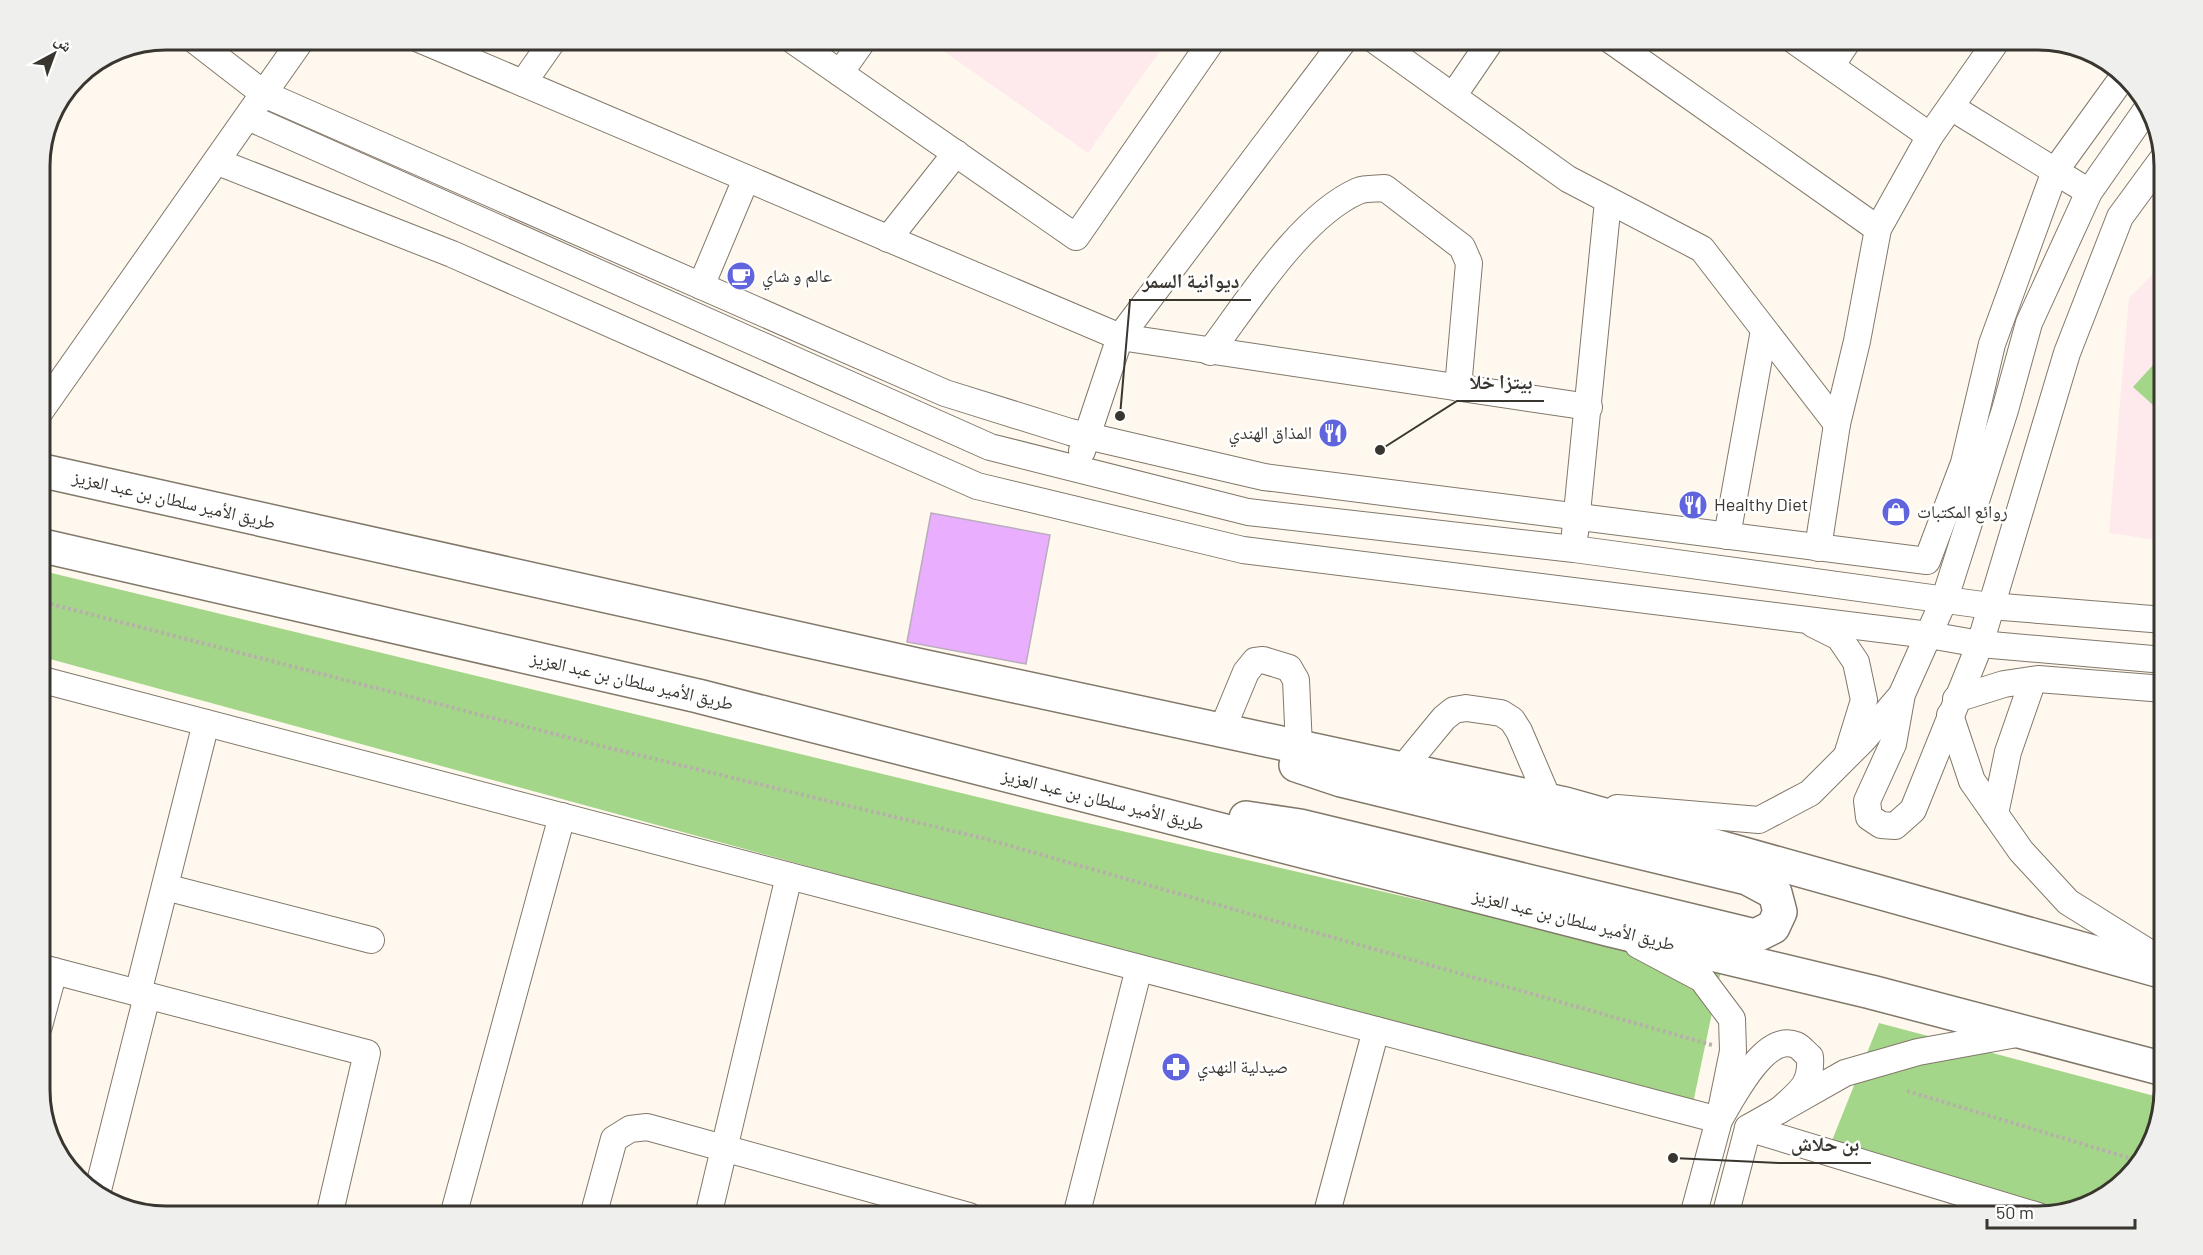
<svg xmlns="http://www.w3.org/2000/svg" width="2203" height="1255" viewBox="0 0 2203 1255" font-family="Barlow,'Noto Naskh Arabic',sans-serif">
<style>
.education{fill:#fee9ec}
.green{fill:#a4d689}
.building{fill:#eaaefe;stroke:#b8adbc;stroke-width:1.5}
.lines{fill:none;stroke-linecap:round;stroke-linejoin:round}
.minor-casing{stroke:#82786a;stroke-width:28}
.highway-casing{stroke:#82786a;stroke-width:36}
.path{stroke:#b6b1a8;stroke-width:4;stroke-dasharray:3 3;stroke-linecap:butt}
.minor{stroke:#fff;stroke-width:26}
.highway{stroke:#fff;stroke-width:33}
.labels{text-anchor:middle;stroke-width:5;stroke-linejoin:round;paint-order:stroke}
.poi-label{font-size:18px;fill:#39352f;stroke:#fff;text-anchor:start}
.street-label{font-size:18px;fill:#39352f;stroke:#fff}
.rim{fill:none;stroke:#39352f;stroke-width:3}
.leader{fill:none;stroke:#39352f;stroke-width:2}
.callout-dot{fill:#39352f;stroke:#fff;stroke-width:2}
.callout-label{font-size:20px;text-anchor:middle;font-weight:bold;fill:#39352f;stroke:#fff;stroke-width:5;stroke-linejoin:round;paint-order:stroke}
</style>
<rect width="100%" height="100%" fill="#fef8ee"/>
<g class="education">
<polygon points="927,39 1168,39 1088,153"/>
<polygon points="2164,263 2164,541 2109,533 2129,298"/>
</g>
<g class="green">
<polygon points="2164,353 2164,415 2133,387"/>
<polygon points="39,570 1044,813 1721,970 1692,1108 39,656"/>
<polygon points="1879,1023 2162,1098 2147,1153 2101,1199 2062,1210 1831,1143"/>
</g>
<polygon class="building" points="931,513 1050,535 1026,664 907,642"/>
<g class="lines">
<g class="minor-casing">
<g id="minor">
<polyline points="193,39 264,94 945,393 1070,432 1264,477 1927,561 1964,463 1992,344 2055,171 2123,77"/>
<polyline points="419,39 1120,337 1589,407"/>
<polyline points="791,39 1076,237 1213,39"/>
<polyline points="1373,39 1568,179 1702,249 1837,424"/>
<polyline points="1609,39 1878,229"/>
<polyline points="1792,39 1930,136"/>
<polyline points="1831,66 1849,39"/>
<polyline points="840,73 864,39"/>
<polyline points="523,83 554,39"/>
<polyline points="1453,96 1492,39"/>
<polyline points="1951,107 2089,192"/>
<polyline points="2147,109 2089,192 2029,323 2005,410 1945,598 1902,694 1893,744 1867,801 1869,817 1881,825 1895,826 1913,810 1980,644 2067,353 2120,217 2164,157"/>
<polyline points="248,117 990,447 1248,512 1574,549 1990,606 2164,620"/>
<polyline points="218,162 452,254 977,486 1243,550 1929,635 1980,644 2164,660"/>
<polyline points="888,239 956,153"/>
<polyline points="701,286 746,179"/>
<path d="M1210 352C1247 303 1301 216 1358 191 1366 188 1377 189 1385 188L1462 247 1469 263 1458 388"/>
<polyline points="39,413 302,39"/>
<polyline points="1082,451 1120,337 1345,39"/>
<polyline points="1575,533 1608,201"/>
<polyline points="1727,536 1764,330"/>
<polyline points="1818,548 1837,424 1857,341 1878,229 1930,136 1998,39"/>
<polyline points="1813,624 1839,637 1856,662 1864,700 1848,752"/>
<path d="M39 679 1719 1120C1732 1099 1764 1032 1796 1045 1801 1047 1806 1054 1810 1057 1812 1086 1799 1092 1780 1110"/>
<polyline points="1956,699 2004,684 2038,679 2164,689"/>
<polyline points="1950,715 1972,781 2021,851 2068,902 2164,962"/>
<polyline points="1222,730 1246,672 1255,661 1263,660 1289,668 1296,680 1299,747"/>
<polyline points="1402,769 1444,718 1454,710 1466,708 1501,713 1512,720 1519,731 1549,801"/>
<polyline points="1617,808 1759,820 1810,793 1863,740 1900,697"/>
<polyline points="1995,814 2008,752 2033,680"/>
<polyline points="165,887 371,940"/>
<polyline points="1638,945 1702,979 1732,1019 1733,1051 1719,1120 1693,1216"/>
<polyline points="39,967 367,1053 329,1216"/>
<polyline points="138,993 206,723"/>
<polyline points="39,1026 54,971"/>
<polyline points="1748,1128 2038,1216"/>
<polyline points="97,1194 147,996"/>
<polyline points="453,1216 562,816"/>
<polyline points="593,1216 614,1139 630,1129 647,1127 969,1216"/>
<polyline points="708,1216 789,876"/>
<polyline points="1076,1216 1139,968"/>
<polyline points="1326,1216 1376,1030"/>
<polyline points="1725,1216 1748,1128 1845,1073 1918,1052 2022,1033"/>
</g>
</g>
<g class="highway-casing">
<g id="highway">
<polyline points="39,470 922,666 1565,804 2164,972"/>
<polyline points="39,545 698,696 1611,930 1871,992 2164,1069"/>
<polyline points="1246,818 1300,826 1755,936 1773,927 1780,912 1775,893 1747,878 1341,780 1296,765"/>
</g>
</g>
<g class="path">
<polyline points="39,601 601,746 986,839 1712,1045"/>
<polyline points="1907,1091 2139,1161"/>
</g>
<use href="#minor" class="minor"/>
<use href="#highway" class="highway"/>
</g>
<defs>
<g id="cafe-disc" transform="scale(1.5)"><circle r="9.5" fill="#6065de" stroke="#fff"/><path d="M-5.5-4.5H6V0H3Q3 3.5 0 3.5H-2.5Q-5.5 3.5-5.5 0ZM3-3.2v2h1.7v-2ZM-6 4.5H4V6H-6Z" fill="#fff"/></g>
<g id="restaurant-disc" transform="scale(1.5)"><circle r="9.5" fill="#6065de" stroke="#fff"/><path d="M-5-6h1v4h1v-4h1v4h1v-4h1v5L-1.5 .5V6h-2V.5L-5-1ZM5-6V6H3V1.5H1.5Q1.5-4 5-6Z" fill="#fff"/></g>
<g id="shop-disc" transform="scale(1.5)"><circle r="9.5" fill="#6065de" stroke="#fff"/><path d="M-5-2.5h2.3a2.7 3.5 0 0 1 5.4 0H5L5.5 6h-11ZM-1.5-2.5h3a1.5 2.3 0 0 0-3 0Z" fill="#fff"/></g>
<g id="pharmacy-disc" transform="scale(1.5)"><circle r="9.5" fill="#6065de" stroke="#fff"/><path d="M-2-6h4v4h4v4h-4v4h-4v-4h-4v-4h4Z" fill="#fff"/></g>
</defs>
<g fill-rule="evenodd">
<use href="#cafe-disc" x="741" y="276"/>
<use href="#restaurant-disc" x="1333" y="433"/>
<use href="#restaurant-disc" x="1693" y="505"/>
<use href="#shop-disc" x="1896" y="512"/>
<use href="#pharmacy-disc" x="1176" y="1067"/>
</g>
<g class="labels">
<g class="poi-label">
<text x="762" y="282">عالم و شاي</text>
<text x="1312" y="439" text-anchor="end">المذاق الهندي</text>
<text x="1714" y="511">Healthy Diet</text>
<text x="1917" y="518">روائع المكتبات</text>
<text x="1197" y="1073">صيدلية النهدي</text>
</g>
<g class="street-label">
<text transform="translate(174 500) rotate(13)" y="6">طريق الأمير سلطان بن عبد العزيز</text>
<text transform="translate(632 681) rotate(13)" y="6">طريق الأمير سلطان بن عبد العزيز</text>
<text transform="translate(1103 800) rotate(14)" y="6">طريق الأمير سلطان بن عبد العزيز</text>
<text transform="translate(1574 920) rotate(14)" y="6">طريق الأمير سلطان بن عبد العزيز</text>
</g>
</g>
<path d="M0 0H2203V1255H0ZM166 50H2038A116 116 0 0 1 2154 166V1090A116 116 0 0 1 2038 1206H166A116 116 0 0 1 50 1090V166A116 116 0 0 1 166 50Z" fill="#efefee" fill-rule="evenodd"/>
<path class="rim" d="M166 50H2038A116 116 0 0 1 2154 166V1090A116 116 0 0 1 2038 1206H166A116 116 0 0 1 50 1090V166A116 116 0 0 1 166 50Z"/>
<path class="leader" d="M1120 416L1130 300H1251M1380 450L1457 401H1544M1673 1158L1779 1163H1871"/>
<g class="callout-dot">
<circle cx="1120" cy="416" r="6"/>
<circle cx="1380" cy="450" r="6"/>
<circle cx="1673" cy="1158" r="6"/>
</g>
<g class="callout-label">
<text x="1191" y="288">ديوانية السمر</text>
<text x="1501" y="389">بيتزا خلا</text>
<text x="1825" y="1151">بن حلاش</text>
</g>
<g transform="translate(54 54) rotate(41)" stroke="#ffffff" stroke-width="4.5" paint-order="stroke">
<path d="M0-4.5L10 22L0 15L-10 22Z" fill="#39352f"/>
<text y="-9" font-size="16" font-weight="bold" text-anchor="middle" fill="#39352f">ش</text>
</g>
<path d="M1987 1219v9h148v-9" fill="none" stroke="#39352f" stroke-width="3"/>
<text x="1996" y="1219" font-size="18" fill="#39352f" stroke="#ffffff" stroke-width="4.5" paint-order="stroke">50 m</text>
</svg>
